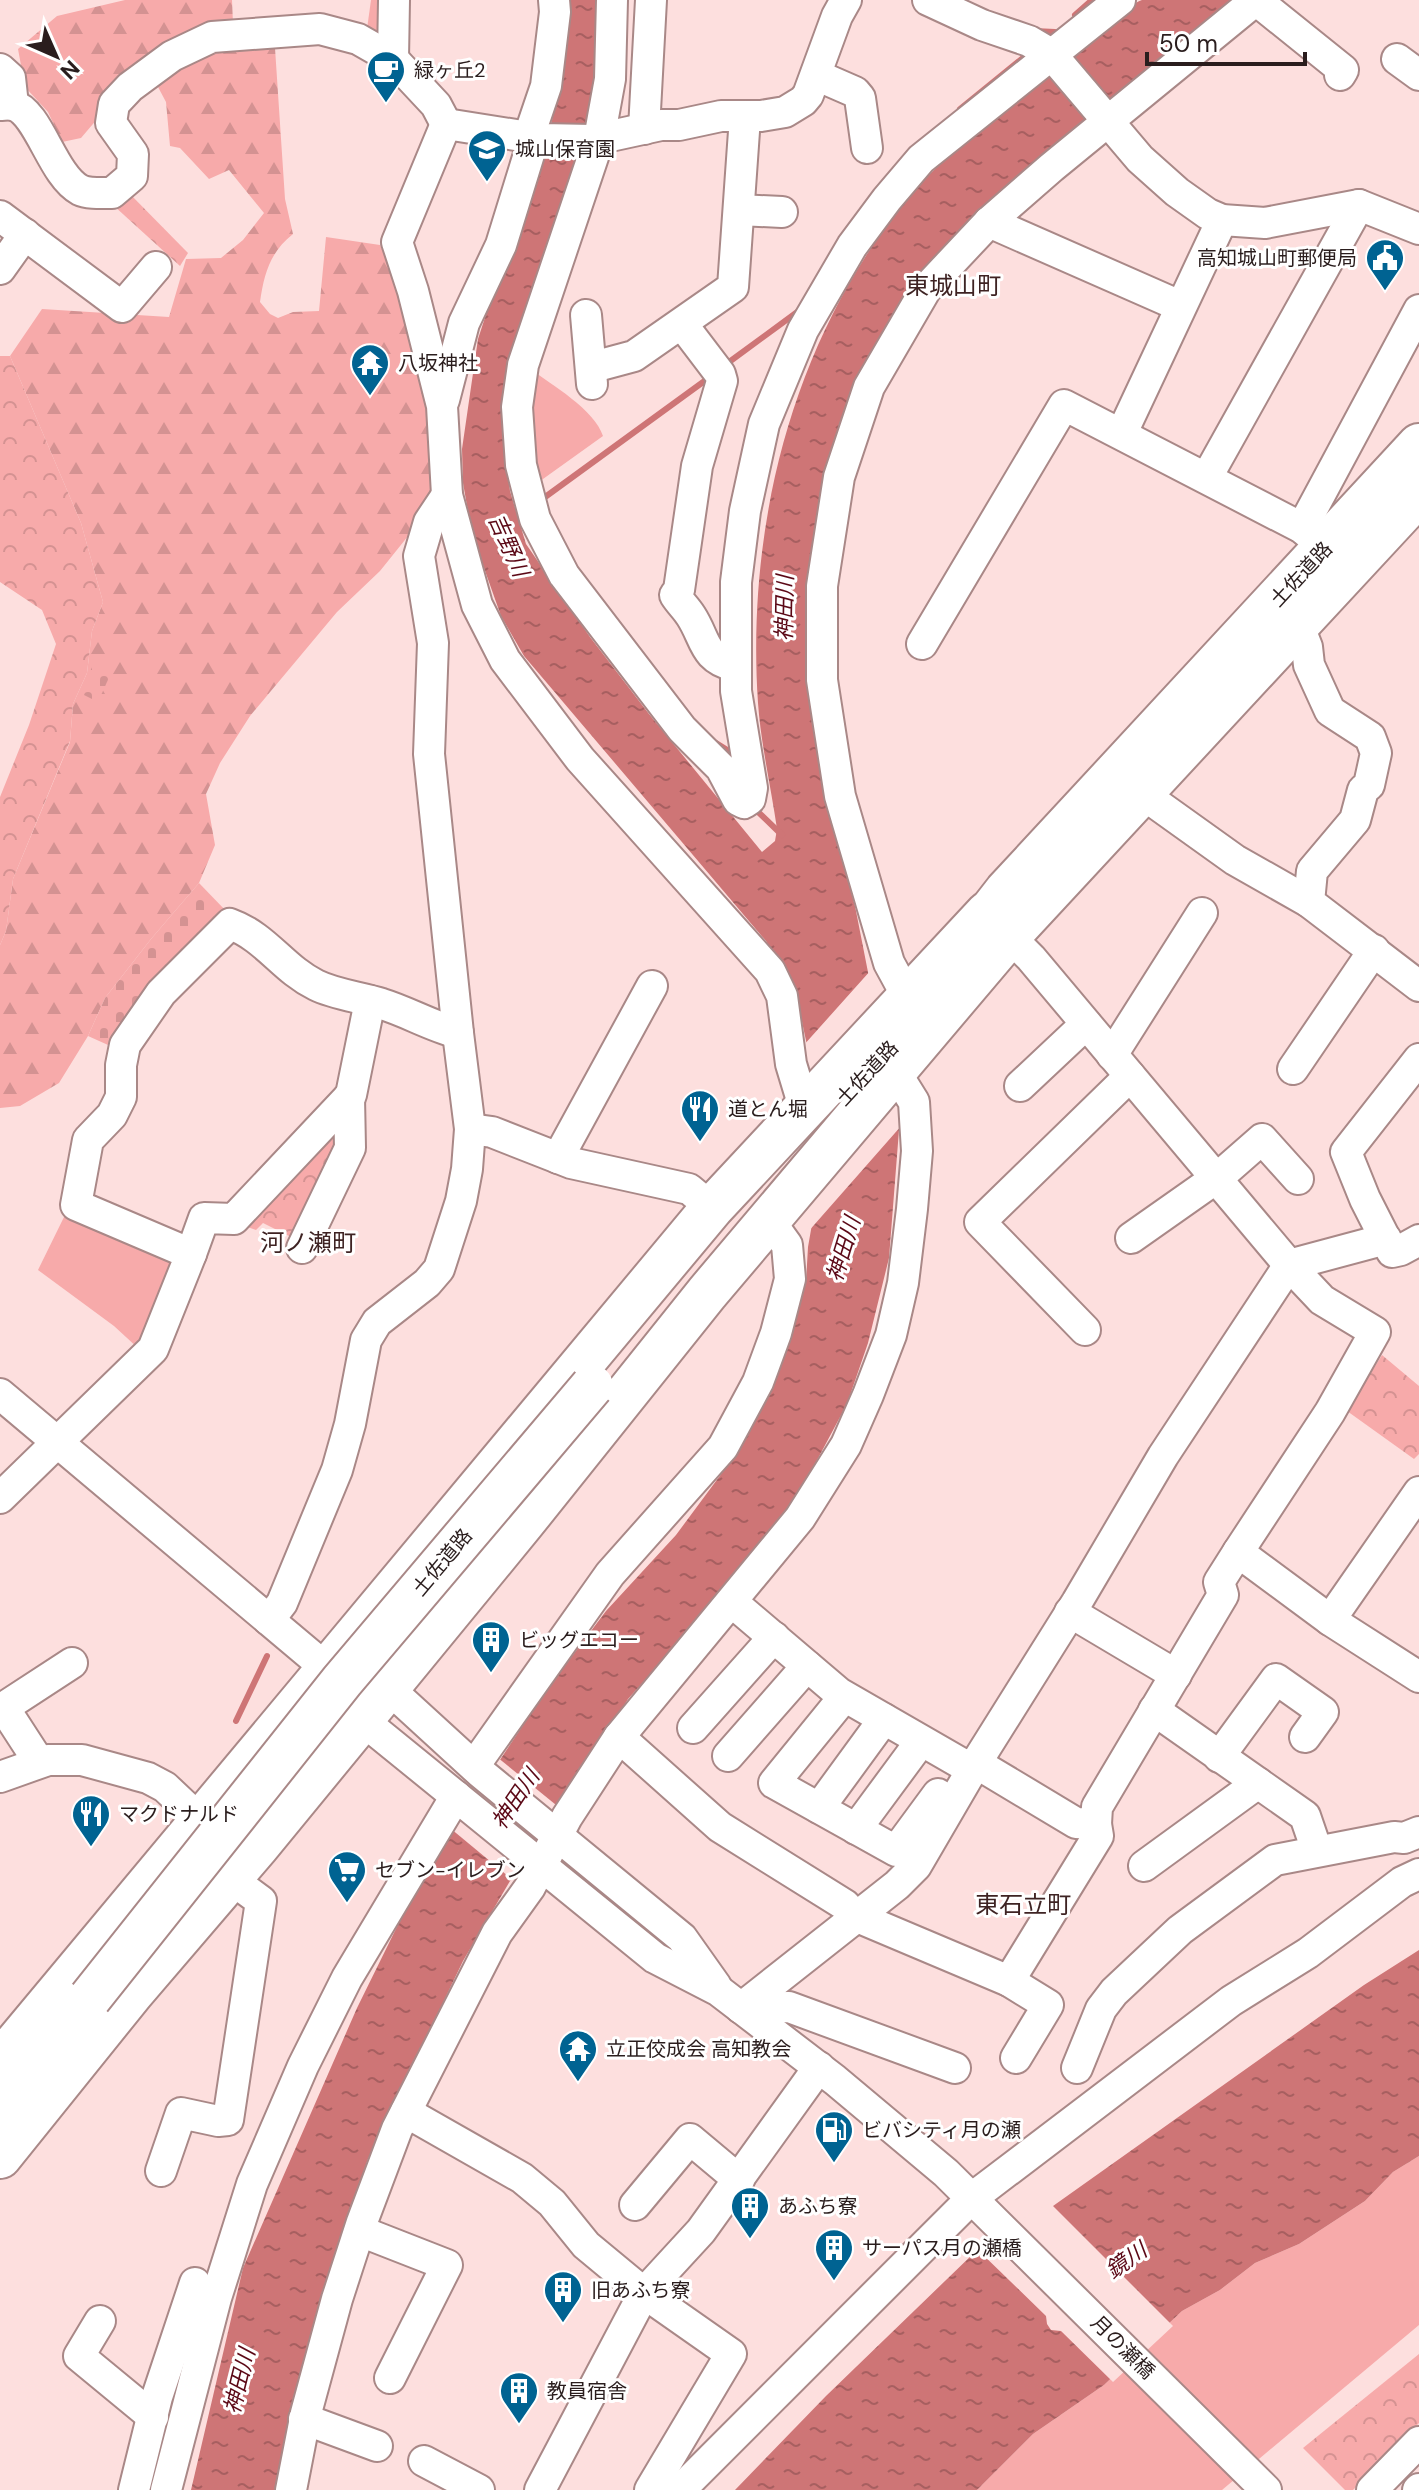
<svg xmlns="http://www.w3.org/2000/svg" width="1419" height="2490" viewBox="0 0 1419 2490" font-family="'DM Sans','Noto Sans JP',sans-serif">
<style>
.grass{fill:#f7aaaa}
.forest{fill:url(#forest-firs)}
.cemetery{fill:url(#cemetery-stones)}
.park{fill:url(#park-crowns)}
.water{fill:url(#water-ripples)}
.pier{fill:#fddfde}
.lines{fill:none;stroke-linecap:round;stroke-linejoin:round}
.stream{stroke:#ce7576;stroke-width:6}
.minor-casing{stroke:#a98887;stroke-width:34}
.highway-casing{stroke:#a98887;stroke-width:46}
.minor{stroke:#fff;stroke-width:30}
.highway{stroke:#fff;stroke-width:42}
.highway-bridge-casing{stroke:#a98887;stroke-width:46;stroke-linecap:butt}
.highway-bridge{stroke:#fff;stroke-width:42}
.labels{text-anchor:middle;stroke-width:6;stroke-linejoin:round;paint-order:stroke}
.poi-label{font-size:20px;fill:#2a1d1d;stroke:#fff;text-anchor:start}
.street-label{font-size:20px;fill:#2a1d1d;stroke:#fff}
.water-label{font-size:22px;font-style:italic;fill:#5b0816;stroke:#fff}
.quarter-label{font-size:24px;fill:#3e2323;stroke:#fff}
</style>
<defs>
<pattern id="forest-firs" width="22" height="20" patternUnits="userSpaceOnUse" patternTransform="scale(2)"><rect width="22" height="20" fill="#f7aaaa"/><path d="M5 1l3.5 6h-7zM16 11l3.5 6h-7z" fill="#d49292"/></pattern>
<pattern id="cemetery-stones" width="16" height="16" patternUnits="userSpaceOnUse" patternTransform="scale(2)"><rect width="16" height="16" fill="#f7aaaa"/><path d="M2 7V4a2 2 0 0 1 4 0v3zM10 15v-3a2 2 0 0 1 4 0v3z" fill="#d49292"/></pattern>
<pattern id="park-crowns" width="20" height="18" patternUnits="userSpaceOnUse" patternTransform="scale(2)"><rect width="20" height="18" fill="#f7aaaa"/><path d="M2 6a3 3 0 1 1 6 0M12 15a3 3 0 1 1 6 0" fill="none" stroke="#d49292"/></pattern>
<pattern id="water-ripples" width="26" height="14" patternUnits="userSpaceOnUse" patternTransform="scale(2)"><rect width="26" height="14" fill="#ce7576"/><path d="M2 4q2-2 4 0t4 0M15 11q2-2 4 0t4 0" fill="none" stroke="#a75f60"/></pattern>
</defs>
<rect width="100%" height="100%" fill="#fddfde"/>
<g class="grass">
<path d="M530 369C551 384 595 410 603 436L536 484 525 439Z"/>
<polygon points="66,1213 182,1261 139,1349 114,1326 38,1270"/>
<polygon points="1419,2156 1419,2325 1222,2490 977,2490 1033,2434 1104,2385 1182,2311 1220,2290 1255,2263 1299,2244 1365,2201 1393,2172"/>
</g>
<g class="forest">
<polygon points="125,0 232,0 233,24 104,111 81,138 62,142 48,112 25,87 18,49 57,16"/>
<polygon points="371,0 389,0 389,51 367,29"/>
<path d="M275 48 285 199 293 234C270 252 264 274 260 302L270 314 278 318 293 312 319 311 326 237 380 245 403 293 422 347 437 500 380 571 337 612 250 716 220 763 206 794 215 845 199 883 151 939 105 998 88 1036 59 1083 20 1106 0 1108V945L6 931 13 879 70 742 73 704 87 673 92 631 103 602 81 523 10 356 42 309 169 317 186 259 221 258 243 240 264 213 229 170 209 179 180 148 170 146 166 102 158 87C201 48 221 52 275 48Z"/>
</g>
<g class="cemetery">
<polygon points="94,663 111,673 98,702 80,693"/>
<polygon points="199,883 227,912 117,1049 88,1036 105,998 151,939"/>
</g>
<g class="park">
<polygon points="128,192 188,253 180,266 113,205"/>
<polygon points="0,356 10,356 81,523 103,602 92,631 87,673 73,704 70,741 13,879 6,931 0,945 0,797 29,725 56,644 42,610 0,582"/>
<polygon points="336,1120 341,1136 299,1241 263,1223 256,1230 236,1223"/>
<polygon points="1382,1355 1419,1386 1419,1454 1414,1459 1347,1411"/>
<polygon points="1419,2354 1419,2423 1353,2490 1345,2490 1303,2448"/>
</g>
<g class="water">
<path d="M566 0H597L600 33 592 123 520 326 507 381 503 437 510 491 526 544 590 637 649 714 762 852 775 841 777 829C771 787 761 745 758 703 746 524 793 339 907 199 938 161 978 133 1015 102 1033 88 1130 2 1142 0 1167 0 1206 0 1233 0L957 233 921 276 838 441 825 795 855 906 899 1130 889 1258 868 1343 847 1404 807 1479 752 1562 628 1699 578 1784 559 1805 510 1881 463 1961 368 2159 322 2292 288 2426 277 2490H191L243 2268 357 2008 419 1882 545 1692 606 1611 676 1535 739 1450 771 1391 790 1342 806 1282 808 1247 816 1201 821 1111 795 989 766 941 524 656 501 616 472 534 463 483 462 449 478 339 493 293 547 152 557 89Z"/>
<polygon points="1419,1950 1419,2156 1393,2172 1365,2201 1299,2244 1255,2263 1220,2290 1182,2311 1104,2385 1033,2434 977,2490 735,2490 826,2396 975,2252 1053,2206 1364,1985"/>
</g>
<g class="pier">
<polygon points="871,970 902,1125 807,1233 821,1133 803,1046"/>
<polygon points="497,1757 561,1809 514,1881 450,1828"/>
<polygon points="1050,2203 1173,2326 1113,2382 1061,2331 1051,2330 1047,2324 1046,2316 975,2247"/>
</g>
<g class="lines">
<g class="stream">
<polyline points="1075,15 1092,0"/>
<polyline points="1034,31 1055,32"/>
<polyline points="960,109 1029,53"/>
<polyline points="725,365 800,310"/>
<polyline points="541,500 710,377"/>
<polyline points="716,743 737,756"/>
<polyline points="753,807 782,835"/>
<polyline points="236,1721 267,1656"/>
</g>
<g class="minor-casing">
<g id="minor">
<polyline points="612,0 610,79 599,139 523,365 517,407 521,465 535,519 564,575 682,729 721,768 738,800 744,803 750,799 752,788 736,691 736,582 745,511 764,424 803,330 852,246 887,199 921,159 1120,0"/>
<polyline points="928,0 982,25 1029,41 1051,54 1140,159 1177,192 1208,214 1222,220 1265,223 1359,205 1419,229"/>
<polyline points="1256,0 1343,70 1340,75"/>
<polyline points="393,59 394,0"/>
<polyline points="1397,59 1419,75"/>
<polyline points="0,69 10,78 13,105"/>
<polyline points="816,75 855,92 860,98 867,148"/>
<path d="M0 105C4 105 9 104 13 105 39 112 52 175 80 190 88 194 103 193 112 193L132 176 133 154 111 123 114 104 130 87 172 56 212 37 320 29 358 39 393 59 436 105 446 124"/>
<polyline points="446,124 397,242 413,291 442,406 447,495 477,605 505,660 580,759 770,971 782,996 791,1064 804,1107"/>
<polyline points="446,124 541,139 592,140 661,125 679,125 721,116 761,116 785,112 803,101 808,95 837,16 846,0"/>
<polyline points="644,129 651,0"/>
<polyline points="529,136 546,86 555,12 554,0"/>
<polyline points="739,210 782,212"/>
<polyline points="0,216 122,307 156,267"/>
<polyline points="989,222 1180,306"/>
<polyline points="0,269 25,234"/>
<polyline points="586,315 592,384"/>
<path d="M682 324 720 374 722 381 697 466 679 590 675 595C680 603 686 608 691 616 706 639 703 659 735 666"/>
<polyline points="593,367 634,356 733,287 745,117"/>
<polyline points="444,400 464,323 501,245 534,138"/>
<polyline points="1122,433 1222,220"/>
<polyline points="1207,477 1359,205"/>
<polyline points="1302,528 1419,310"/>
<polyline points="1298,624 1307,647 1309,665 1330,711 1370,737 1376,753 1369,785 1363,790 1355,820 1312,871 1309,902 1419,986"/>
<polyline points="922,644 1064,405 1302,528 1339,559"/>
<polyline points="1140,792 1235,860 1309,902"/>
<polyline points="995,922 1031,958 1289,1265 1322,1300 1375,1332 1330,1412 1238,1552"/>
<polyline points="908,998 889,963 840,796 822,680 822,586 839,477 869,387 926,289 989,222 1052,167 1256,0"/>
<polyline points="1112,1055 1202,913"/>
<polyline points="1419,1059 1346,1152 1365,1199 1392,1252 1401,1250 1419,1240"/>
<polyline points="1293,1069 1374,950"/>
<polyline points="1020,1086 1086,1024"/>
<polyline points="470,1129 492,1132 571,1163 689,1189 712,1208"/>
<polyline points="558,1158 652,986"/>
<polyline points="1131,1238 1222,1174 1262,1139 1298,1179"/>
<polyline points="302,1248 350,1148 349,1097"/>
<polyline points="191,1254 204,1218 234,1219 351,1095 370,1001"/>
<polyline points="1085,1330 980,1222 1130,1076"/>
<polyline points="0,1394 326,1668 361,1719 655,1958 719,1991 835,2080 946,2173 1266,2490"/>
<path d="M0 1498 153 1349 191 1254 76 1205 88 1140 112 1115 121 1097V1065L125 1045 161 993 230 924C266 937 283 969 316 985 336 995 361 997 382 1004 408 1012 431 1026 458 1033"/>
<polyline points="732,1602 839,1693 964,1765 976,1763 1076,1823 1096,1824 1097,1807 1223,1595 1219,1582 1238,1552 1330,1620 1419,1677"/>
<polyline points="1070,1612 1176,1675"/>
<polyline points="269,1620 282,1603 337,1470 350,1424 366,1340 377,1322 427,1283 439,1269 461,1201 467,1169 470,1129 458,1033 429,754 433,643 419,556 429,522 447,495"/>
<polyline points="1330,1620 1419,1492"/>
<polyline points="370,1682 387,1687 481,1773 682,1938 716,1986"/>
<polyline points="844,1697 774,1783 896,1851 938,1794"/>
<polyline points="4,1708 39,1762"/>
<polyline points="0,1710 72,1663"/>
<polyline points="1154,1710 1305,1816 1317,1851"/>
<polyline points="693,1728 774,1637"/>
<polyline points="619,1737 720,1827 845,1905 855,1916 1009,1981 1098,1836 1096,1824"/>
<polyline points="728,1756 807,1666"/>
<polyline points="1219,1757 1276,1679 1323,1712 1305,1737"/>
<polyline points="474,1766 610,1574 723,1447 758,1382 776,1333 790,1279 787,1245 769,1220"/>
<polyline points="0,1777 48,1760 82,1760 148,1778 165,1787 200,1820"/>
<polyline points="819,1808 884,1719"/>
<polyline points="856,1829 921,1741"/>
<polyline points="1144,1866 1258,1783"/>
<polyline points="1009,1981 1048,2005 1016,2058"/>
<polyline points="741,2008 897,1885 916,1866 976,1763 1077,1602 1163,1456 1289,1265 1386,1239"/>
<polyline points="741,2008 789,2007 955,2068"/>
<polyline points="1077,2068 1101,2009 1114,1992 1180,1930 1275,1860 1394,1837 1404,1838 1419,1832"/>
<polyline points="406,2112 522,2178 552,2203 586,2245 644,2293 731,2354 650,2490"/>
<polyline points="161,2171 181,2113 218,2121 228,2120 261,1901 231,1879"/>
<polyline points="635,2205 690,2139 739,2180"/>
<polyline points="360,2231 447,2265 390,2378"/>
<polyline points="100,2321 79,2356 153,2417"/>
<polyline points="304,2419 377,2446"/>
<polyline points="424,2461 479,2490"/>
<polyline points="134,2490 157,2397 195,2283"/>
<polyline points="166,2490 216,2298 252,2184 303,2066 347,1978 456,1796"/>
<polyline points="291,2490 306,2413 337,2299 362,2222 397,2129 497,1933 530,1887 567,1817 619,1737 800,1518 846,1445 868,1395 891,1335 903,1283 912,1209 917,1151 914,1102 896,1073"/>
<polyline points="540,2490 644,2293 701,2231 819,2067"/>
<polyline points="680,2490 972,2198 1231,2001 1308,1953 1402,1882 1419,1874"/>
<polyline points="1372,2490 1419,2442"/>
<polyline points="1418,2490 1419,2489"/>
</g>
</g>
<g class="highway-casing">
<g id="highway">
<polyline points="971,936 1006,891 1419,445"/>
<polyline points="989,955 1009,936 1419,494"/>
<polyline points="0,2062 712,1208 987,913"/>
<polyline points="0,2109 90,1998"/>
<polyline points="0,2157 132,1993 258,1846 523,1523 707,1293 1009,936"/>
</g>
</g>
<use href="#minor" class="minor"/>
<use href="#highway" class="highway"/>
<g class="highway-bridge-casing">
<polyline id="highway-bridge" points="90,1998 342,1681 592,1386"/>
</g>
<use href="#highway-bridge" class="highway-bridge"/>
</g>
<defs>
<g id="cafe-pin" transform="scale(2)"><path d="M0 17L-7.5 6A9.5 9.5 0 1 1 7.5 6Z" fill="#006392" stroke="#fff"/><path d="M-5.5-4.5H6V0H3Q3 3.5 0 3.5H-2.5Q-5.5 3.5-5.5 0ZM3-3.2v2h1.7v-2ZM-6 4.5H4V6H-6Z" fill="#fff"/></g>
<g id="school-pin" transform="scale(2)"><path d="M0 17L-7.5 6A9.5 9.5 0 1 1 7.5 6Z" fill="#006392" stroke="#fff"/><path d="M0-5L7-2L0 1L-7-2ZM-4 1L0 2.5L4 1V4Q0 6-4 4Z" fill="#fff"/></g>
<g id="civic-pin" transform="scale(2)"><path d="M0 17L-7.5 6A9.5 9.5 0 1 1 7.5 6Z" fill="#006392" stroke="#fff"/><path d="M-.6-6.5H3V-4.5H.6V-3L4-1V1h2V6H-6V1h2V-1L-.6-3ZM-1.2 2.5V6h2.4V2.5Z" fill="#fff"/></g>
<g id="temple-pin" transform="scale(2)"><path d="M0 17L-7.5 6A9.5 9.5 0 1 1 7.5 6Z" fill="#006392" stroke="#fff"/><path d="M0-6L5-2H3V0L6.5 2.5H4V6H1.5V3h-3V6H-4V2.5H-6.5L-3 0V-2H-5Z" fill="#fff"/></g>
<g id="restaurant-pin" transform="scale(2)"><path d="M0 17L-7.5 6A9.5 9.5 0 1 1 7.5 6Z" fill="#006392" stroke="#fff"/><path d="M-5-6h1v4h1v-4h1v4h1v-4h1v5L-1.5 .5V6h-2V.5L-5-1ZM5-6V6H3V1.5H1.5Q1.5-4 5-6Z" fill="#fff"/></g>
<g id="building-pin" transform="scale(2)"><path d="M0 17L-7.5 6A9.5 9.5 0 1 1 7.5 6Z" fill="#006392" stroke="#fff"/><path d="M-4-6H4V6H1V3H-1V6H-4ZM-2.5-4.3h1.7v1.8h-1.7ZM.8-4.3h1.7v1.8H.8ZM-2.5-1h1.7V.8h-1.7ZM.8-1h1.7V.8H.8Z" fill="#fff"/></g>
<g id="supermarket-pin" transform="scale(2)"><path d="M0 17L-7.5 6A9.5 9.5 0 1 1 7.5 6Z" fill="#006392" stroke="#fff"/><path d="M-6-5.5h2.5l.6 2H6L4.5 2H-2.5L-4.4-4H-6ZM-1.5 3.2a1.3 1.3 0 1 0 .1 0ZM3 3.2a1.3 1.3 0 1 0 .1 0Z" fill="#fff"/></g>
<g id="fuel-pin" transform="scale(2)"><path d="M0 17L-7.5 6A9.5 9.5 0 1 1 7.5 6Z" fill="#006392" stroke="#fff"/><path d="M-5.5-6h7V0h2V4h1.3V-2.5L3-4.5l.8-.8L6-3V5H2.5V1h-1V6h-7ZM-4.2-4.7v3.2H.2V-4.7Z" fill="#fff"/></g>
</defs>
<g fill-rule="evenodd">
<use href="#cafe-pin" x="386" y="70"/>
<use href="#school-pin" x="487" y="149"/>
<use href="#civic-pin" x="1385" y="258"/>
<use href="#temple-pin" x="370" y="363"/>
<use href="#restaurant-pin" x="700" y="1109"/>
<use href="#building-pin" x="491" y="1640"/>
<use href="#restaurant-pin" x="91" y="1814"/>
<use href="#supermarket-pin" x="347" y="1870"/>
<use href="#temple-pin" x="578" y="2049"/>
<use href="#fuel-pin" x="834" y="2130"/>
<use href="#building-pin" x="750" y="2206"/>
<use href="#building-pin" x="834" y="2248"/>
<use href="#building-pin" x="563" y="2290"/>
<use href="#building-pin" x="519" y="2391"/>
</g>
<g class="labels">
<g class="poi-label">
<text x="414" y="77">緑ヶ丘2</text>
<text x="515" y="156">城山保育園</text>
<text x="1357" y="265" text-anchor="end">高知城山町郵便局</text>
<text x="398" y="370">八坂神社</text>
<text x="728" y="1116">道とん堀</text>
<text x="519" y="1647">ビッグエコー</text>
<text x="119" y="1821">マクドナルド</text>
<text x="375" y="1877">セブン-イレブン</text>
<text x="606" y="2056">立正佼成会 高知教会</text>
<text x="862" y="2137">ビバシティ月の瀬</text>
<text x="778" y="2213">あふち寮</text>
<text x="862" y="2255">サーパス月の瀬橋</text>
<text x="591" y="2297">旧あふち寮</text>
<text x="547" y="2398">教員宿舎</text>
</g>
<g class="street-label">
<text transform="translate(1301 574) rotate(-47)" y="7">土佐道路</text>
<text transform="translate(867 1073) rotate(-47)" y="7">土佐道路</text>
<text transform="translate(442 1562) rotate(-50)" y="7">土佐道路</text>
<text transform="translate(1123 2347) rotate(45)" y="7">月の瀬橋</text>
</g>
<g class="water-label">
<text transform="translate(509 545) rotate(66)" y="8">吉野川</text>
<text transform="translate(784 608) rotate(-89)" y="8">神田川</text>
<text transform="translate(843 1249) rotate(-73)" y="8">神田川</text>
<text transform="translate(515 1799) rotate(-56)" y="8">神田川</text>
<text transform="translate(1126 2260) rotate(-35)" y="8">鏡川</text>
<text transform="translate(239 2381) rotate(-76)" y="8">神田川</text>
</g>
<g class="quarter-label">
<text x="953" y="294">東城山町</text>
<text x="308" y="1251">河ノ瀬町</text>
<text x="1023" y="1913">東石立町</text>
</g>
</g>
<g transform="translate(56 56) rotate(135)" stroke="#ffffff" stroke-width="6" paint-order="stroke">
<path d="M0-6L14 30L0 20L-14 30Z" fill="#2a1d1d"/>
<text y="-12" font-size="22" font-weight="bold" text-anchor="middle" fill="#2a1d1d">N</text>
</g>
<path d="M1147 52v12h158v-12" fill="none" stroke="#2a1d1d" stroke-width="4"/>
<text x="1159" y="52" font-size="24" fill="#2a1d1d" stroke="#ffffff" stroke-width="6" paint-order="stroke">50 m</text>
</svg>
